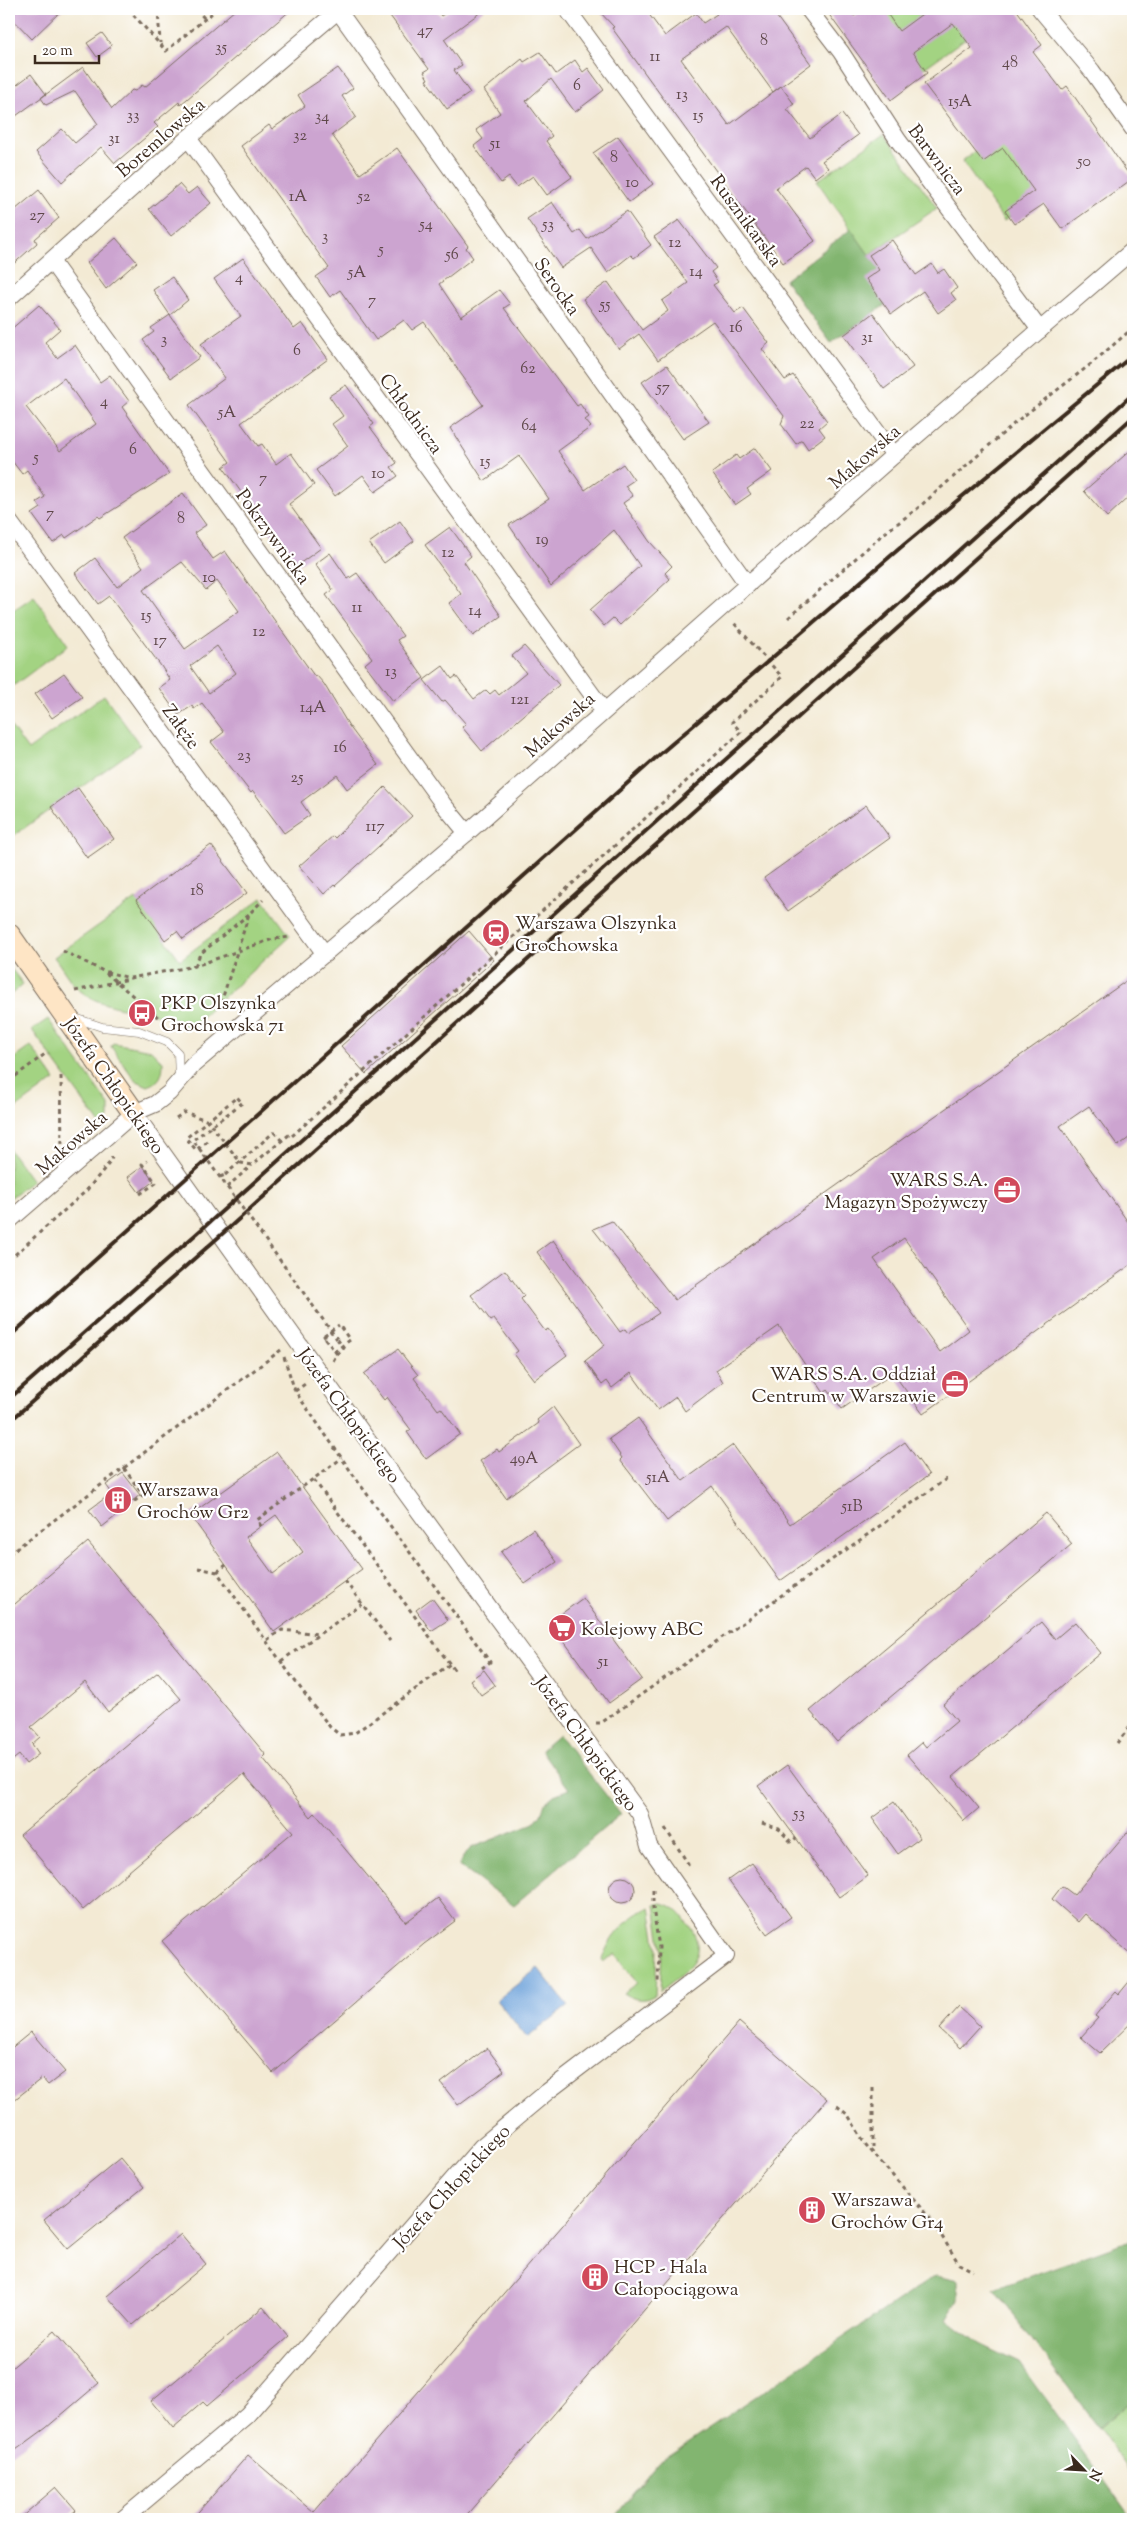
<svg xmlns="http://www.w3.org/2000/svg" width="1142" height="2528" viewBox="0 0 1142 2528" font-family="'Sorts Mill Goudy',serif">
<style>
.green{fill:#a3d382;stroke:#6f7e50}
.forest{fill:#82b570;stroke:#5e7047}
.water{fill:#6da2da;stroke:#54667c}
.building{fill:#cca4d0;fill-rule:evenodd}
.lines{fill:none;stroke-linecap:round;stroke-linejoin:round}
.lane-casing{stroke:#7b6d5e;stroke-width:9}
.street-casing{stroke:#7b6d5e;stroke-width:18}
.secondary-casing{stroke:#7b6d5e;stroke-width:24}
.path{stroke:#7b6d5e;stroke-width:3;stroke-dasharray:4 4;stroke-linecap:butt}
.lane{stroke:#fff;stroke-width:8}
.street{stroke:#fff;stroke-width:16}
.secondary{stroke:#fee5c5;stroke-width:22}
.rail{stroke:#3b2a1e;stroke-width:4}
.path-bridge{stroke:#7b6d5e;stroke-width:3;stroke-dasharray:4 4;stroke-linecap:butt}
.labels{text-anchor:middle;stroke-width:4.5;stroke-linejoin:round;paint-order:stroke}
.number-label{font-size:16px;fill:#5f484a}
.street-label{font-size:19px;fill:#3b2a1e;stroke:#fff}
.poi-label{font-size:19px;fill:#3b2a1e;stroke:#fff;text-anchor:start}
</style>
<rect width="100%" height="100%" fill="#fff"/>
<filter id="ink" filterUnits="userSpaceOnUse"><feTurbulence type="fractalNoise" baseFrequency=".02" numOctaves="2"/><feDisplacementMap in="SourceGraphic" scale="10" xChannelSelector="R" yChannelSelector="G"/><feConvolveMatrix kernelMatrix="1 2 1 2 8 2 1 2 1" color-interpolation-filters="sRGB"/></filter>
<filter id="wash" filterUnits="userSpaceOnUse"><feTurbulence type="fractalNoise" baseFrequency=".0096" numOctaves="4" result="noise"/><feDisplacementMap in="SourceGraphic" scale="20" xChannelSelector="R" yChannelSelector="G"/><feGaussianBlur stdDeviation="1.12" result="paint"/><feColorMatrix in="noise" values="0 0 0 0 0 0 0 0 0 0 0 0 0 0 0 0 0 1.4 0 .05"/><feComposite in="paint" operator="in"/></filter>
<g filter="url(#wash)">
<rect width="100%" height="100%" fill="#f3ead4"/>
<g class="green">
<polygon points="855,9 1006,9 905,82"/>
<polygon points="884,134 937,208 869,255 817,181"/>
<polygon points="999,134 1051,189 1004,221 962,161"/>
<polygon points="34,596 68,645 9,689 9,613"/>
<polygon points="104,695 140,745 9,839 9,724 28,750"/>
<path d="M262 898 290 936 192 1026C182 1027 176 1019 167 1017 136 1008 98 1010 75 986 67 977 61 966 54 957L136 899 180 960Z"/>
<polygon points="9,966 23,984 9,996"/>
<polygon points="48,1019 109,1105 109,1118 102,1127 32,1030"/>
<path d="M113 1043 151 1050 163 1062C163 1075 160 1082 148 1086L135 1080 112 1048 111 1046Z"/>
<polygon points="31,1046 55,1080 9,1113 9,1062"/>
<polygon points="9,1149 32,1181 9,1199"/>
<path d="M662 1903C675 1906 680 1913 688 1924 712 1957 685 1972 660 1991L662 1951 655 1905Z"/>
<path d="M650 1907 657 1949 655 1995C644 2002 634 2000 623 1993L637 1983 615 1954 603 1963 602 1960C608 1938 629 1916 650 1907Z"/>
<polygon points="1133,2398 1133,2476 1099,2428"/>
</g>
<g class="forest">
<polygon points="851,229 898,296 831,343 785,280"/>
<polygon points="559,1735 621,1814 514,1905 459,1866 464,1855 471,1848 534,1823 541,1814 545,1803 554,1795 569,1789 541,1750"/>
<polygon points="1133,2239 1133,2398 1098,2428 994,2289"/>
<polygon points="936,2275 958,2280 958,2300 947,2319 980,2344 1020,2363 1132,2519 613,2519 657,2463"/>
</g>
<polygon class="water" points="538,1968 568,2006 527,2038 497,2000"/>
<g id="blocks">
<g class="building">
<polygon points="9,9 63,9 32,39 9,15"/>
<polygon points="236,9 292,9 180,105 179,102 154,123 158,127 115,163 101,147 62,182 36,152 62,129 75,143 98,124 75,91 46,105 41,98 83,67 112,109 132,90 135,91 142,85 145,87"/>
<polygon points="385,9 435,9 441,16 451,9 485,9 444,39 462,65 454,70 470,93 447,109 426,80 428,79 424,72 429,69"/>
<polygon points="597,9 645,9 665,36 696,13 703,23 717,14 713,9 771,9 811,64 773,92 726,27 681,59 729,125 781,86 794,104 787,109 810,138 842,114 858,135 822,161 828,168 815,178 806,166 776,188 815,241 783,263 612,28 614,27"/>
<polygon points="825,9 849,9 854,16 865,9 884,9 899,31 929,9 1016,9 1042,45 1033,52 1062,90 1067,86 1132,179 1062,229 1044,204 1014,224 1005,211 1034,191 1003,148 983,162 924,84 972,48 953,23 913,52 927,73 891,100"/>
<polygon points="102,33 112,46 97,57 87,43"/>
<polygon points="540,52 556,74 575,60 583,72 588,68 604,90 575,112 551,79 526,101 552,136 546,141 572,177 547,195 533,176 517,187 509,177 501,183 474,146 483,139 476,130 500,113 484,90 522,59 524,62"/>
<polygon points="338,68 353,88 342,96 356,117 332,135 360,174 397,148 468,246 466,248 473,258 439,284 461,317 499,290 510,304 504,308 577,406 580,404 589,417 585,420 591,427 558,451 585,490 623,464 634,480 625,486 633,496 623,503 650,542 672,566 665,573 670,579 620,625 613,618 604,626 590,610 640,566 614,530 551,586 509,525 549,499 529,470 519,456 484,481 450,428 483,405 424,322 412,330 404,320 376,340 340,290 330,297 316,277 329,268 241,146 269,125 272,129 305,106 298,95"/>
<polygon points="31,74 46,94 9,121 9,91"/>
<polygon points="618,136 653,184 629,202 593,153"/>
<polygon points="179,184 188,194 197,187 211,203 171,236 149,209"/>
<polygon points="39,190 59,218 35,239 37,243 9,268 9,215"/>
<polygon points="552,202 574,234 580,230 587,239 627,211 651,245 634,258 631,255 608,273 591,248 561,268 527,219"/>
<polygon points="679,220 716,268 711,272 718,282 713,285 735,313 743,308 769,343 762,349 785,380 793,375 827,421 819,428 825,436 808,449 802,440 796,444 781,424 784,416 713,321 658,360 639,334 619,349 583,299 608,282 642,330 668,311 662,301 688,283 654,237"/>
<polygon points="116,238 137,262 106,289 87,263"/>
<polygon points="892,240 916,275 932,264 938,273 944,269 957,288 951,293 956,300 938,313 923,291 891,314 866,279 879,270 869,255"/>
<polygon points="243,258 294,329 302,323 328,359 241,423 258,446 262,444 276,464 291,453 314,485 289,504 321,548 295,567 223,467 230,462 189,405 225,378 201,344 241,316 214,279"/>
<polygon points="172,277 188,300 170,315 153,290"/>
<path d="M39 305 60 329 45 342 57 358 75 345 100 382 110 375 129 401 122 407 169 474 100 518 98 516 66 538 64 535 53 543 32 514 41 508 37 502 45 497 27 470 22 474 9 457V331ZM64 378 96 424 60 451 26 407Z"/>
<polygon points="873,313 913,367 884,389 844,335"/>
<polygon points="170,315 200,357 171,378 143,340 154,332 151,328"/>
<polygon points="667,365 709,422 683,439 642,382"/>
<polygon points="346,385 374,424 370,427 397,463 391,467 398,476 375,492 363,475 335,496 316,470 348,446 332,424 343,416 329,396"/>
<polygon points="755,448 772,471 747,489 751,494 735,505 712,473 736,455 739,459"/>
<polygon points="1133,448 1133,493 1107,517 1084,491"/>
<path d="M183 493 206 525 194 533 213 559 225 551 315 677 317 676 324 684 349 726 378 765 347 789 337 775 301 802 310 815 284 833 253 791 251 793 211 742 224 732 202 703 194 709 192 706 178 715 159 688 170 680 161 666 109 596 98 604 75 573 95 558 117 587 143 567 122 538ZM182 562 206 590 217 581 239 611 185 649 143 590ZM217 646 236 673 209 693 190 666Z"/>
<polygon points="400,521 414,541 384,563 369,543"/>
<polygon points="450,527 471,556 464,562 501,616 473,636 449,603 461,594 425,545"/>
<polygon points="330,553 348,579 357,573 403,636 397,640 424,678 393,701 365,664 372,658 326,595 333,590 315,564"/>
<polygon points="524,646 559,685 482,751 462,727 466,724 445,700 442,702 424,680 443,666 452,679 456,676 474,699 486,690 490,694 495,690 499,695 526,673 512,656"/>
<polygon points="64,673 82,697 52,718 35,694"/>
<polygon points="385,787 412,816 335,886 334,885 324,894 299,866 333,836 335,838"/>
<polygon points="78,788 114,839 87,858 51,807"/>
<polygon points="866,805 890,838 788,911 764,878"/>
<polygon points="211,845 247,893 183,939 177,931 165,940 136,900"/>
<polygon points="469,931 494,960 366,1074 341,1046"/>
<path d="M1133 976V1135L1118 1146 1089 1106 1060 1126 1133 1229V1263L923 1414 893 1373 842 1409 828 1390 824 1393 779 1326 716 1370 723 1382 685 1411 676 1397 658 1410 631 1373 612 1388 607 1381 602 1385 585 1361 605 1345 537 1252 553 1240 620 1332 625 1329 628 1333 659 1313 593 1229 612 1221 675 1300ZM904 1238 969 1330 940 1352 874 1259Z"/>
<polygon points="143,1166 154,1181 139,1192 128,1177"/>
<polygon points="505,1270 524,1296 521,1299 545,1331 548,1329 567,1355 534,1380 514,1354 518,1351 494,1319 491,1321 471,1295"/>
<polygon points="398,1349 418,1375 414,1378 438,1410 441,1408 460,1434 426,1459 407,1432 411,1430 387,1397 384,1400 364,1374"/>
<polygon points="553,1407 579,1444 506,1498 480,1461 497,1449 499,1452 539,1423 537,1420"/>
<polygon points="638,1418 683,1481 733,1445 790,1524 905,1442 929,1475 780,1581 712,1486 667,1521 620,1460 622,1458 609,1439"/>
<path d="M277 1452 362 1569 274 1632 190 1515ZM276 1515 303 1552 273 1574 246 1537Z"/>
<polygon points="123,1473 140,1495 124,1507 125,1509 102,1527 89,1510 112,1493 106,1485"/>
<polygon points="1046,1513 1072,1544 837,1742 810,1711"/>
<polygon points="533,1529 557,1562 525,1584 501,1552"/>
<polygon points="88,1542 266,1755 263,1758 311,1817 315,1813 406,1922 438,1898 455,1921 424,1944 273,2073 162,1941 293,1832 244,1774 83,1910 20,1835 181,1699 158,1672 108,1712 85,1682 31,1727 40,1737 32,1744 39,1754 26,1764 19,1755 9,1763 9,1609"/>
<polygon points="432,1598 448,1620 431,1631 416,1610"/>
<polygon points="583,1598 642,1679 609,1703 550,1622"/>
<polygon points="1041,1622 1055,1639 1075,1622 1101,1653 953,1777 979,1808 964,1821 907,1755 922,1742 926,1747 957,1721 943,1704"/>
<polygon points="484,1670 495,1685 481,1695 470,1680"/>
<polygon points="787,1765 868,1876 839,1897 758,1786"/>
<polygon points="894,1802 920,1838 898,1854 872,1818"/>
<polygon points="1133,1826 1133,1956 1085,1914 1078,1922 1052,1899 1062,1886 1074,1895"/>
<polygon points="752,1863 791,1917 767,1934 728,1880"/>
<circle cx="622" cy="1890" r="13"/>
<polygon points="1133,1977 1133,2021 1100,2053 1081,2037 1098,2018 1095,2016 1103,2006 1116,1991 1119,1994"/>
<polygon points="959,2007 980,2026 960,2048 939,2029"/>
<polygon points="739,2022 827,2099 463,2519 192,2519 248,2455 314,2512"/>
<polygon points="31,2032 65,2072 48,2085 42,2078 9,2104 9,2050"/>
<polygon points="487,2048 504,2071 458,2105 441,2083"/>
<polygon points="120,2158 144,2187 68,2249 44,2220"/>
<polygon points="181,2234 206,2264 133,2325 107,2296"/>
<polygon points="263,2307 288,2337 207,2406 203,2402 173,2428 151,2401"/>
<polygon points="55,2331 99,2383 46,2428 9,2455 9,2370"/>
<polygon points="56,2487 76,2510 66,2519 19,2519"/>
</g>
</g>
</g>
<g filter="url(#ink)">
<use href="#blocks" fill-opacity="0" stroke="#7b6d5e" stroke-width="1"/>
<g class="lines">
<g class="lane-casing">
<polyline id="lane" points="75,1018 102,1027 139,1031 167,1042 178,1053 179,1078"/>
</g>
<g class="street-casing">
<g id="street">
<polyline points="337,9 748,585"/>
<polyline points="567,9 894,455"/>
<polyline points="808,9 841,52 898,140 1040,330"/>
<polyline points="1040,9 1092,71 1133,129"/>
<polyline points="188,138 604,711"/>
<polyline points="51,261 443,804 467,833"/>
<polyline points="9,298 188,138 340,9"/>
<polyline points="9,521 325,954"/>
<polyline points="9,1221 134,1113 155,1104 169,1093 193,1065 467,833 894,455 1133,250"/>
<polyline points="123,2519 247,2415 481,2147 547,2092 726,1956 649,1846 640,1814 386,1466 134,1113"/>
</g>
</g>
<g class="secondary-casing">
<polyline id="secondary" points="9,935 134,1113"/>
</g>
<g class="path">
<polyline points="128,9 166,51 217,9"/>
<polyline points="158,9 160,43"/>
<polyline points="196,9 205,19"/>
<polyline points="788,618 882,535 918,508 1017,421 1091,364 1133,328"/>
<polyline points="63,951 103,971 130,978 195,966 273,939 291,937"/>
<polyline points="195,966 200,954 249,914"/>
<polyline points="106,973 160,1019"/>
<polyline points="75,991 129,979"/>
<polyline points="221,1003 249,914 263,900"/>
<polyline points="61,1076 62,1150"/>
<polyline points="9,1081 45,1054"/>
<polyline points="176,1118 185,1112 208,1121 241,1163 252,1165 290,1134 292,1136 741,732 732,722 782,677 733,622"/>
<polyline points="274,1132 282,1141"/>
<polyline points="207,1141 196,1150 186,1138 237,1097 242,1103"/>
<polyline points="220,1177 225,1175"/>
<polyline points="227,1187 252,1165"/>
<polyline points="140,1194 156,1183 142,1164 147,1161"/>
<polyline points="9,1260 86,1191 111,1161 112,1157"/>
<polyline points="337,1354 344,1348 337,1339"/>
<polyline points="284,1357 295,1391 359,1483 490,1662 482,1668"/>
<polyline points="333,1361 337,1354 323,1336 339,1325"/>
<polyline points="295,1391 305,1384"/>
<polyline points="124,1468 143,1495 128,1506 127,1504"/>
<polyline points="314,1480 455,1671"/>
<polyline points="261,1526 257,1520 342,1458"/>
<polyline points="9,1554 281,1350"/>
<polyline points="198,1568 217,1572 295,1681 330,1727 340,1735 355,1733 450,1664"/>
<polyline points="217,1572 226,1565"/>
<polyline points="345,1581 390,1641"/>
<polyline points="267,1640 282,1630 319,1634"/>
<polyline points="281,1661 362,1604"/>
<polyline points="596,1723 601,1723 949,1477"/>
<polyline points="1117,1743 1133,1723"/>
<polyline points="762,1823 779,1829 791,1842 796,1838"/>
<polyline points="665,1828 689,1865"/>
<polyline points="653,1890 653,1908 659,1947 658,1985"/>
<polyline points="873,2088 873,2152"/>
<polyline points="837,2106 848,2115 866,2145 933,2222 959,2264 973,2271"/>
</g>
<use href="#lane" class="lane"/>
<use href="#street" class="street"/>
<use href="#secondary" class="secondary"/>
<g class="rail">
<polyline points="9,1337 660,754 900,548 1133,355"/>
<polyline points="9,1399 211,1221 1133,394"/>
<polyline points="9,1422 221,1235 1133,417"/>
</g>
<g class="path-bridge">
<polyline points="242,1103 193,1140 337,1339"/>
<polyline points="225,1175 274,1132"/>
<polyline points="323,1337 332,1331"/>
<polyline points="334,1352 350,1340 339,1325"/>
</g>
</g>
</g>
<defs>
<g id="station-disc" transform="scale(1.4375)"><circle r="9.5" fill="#d1495b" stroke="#fff"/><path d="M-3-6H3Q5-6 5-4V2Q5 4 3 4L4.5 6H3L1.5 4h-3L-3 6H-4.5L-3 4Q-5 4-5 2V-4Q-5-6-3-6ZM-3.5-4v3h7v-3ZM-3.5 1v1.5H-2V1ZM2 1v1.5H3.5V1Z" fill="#fff"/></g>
<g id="bus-disc" transform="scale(1.4375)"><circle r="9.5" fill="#d1495b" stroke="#fff"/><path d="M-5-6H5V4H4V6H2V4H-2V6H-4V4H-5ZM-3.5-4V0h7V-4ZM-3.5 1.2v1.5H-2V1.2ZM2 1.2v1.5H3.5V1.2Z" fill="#fff"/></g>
<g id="office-disc" transform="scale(1.4375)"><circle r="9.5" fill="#d1495b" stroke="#fff"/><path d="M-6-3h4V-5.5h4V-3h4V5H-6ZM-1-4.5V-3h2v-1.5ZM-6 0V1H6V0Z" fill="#fff"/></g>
<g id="building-disc" transform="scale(1.4375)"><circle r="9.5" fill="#d1495b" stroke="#fff"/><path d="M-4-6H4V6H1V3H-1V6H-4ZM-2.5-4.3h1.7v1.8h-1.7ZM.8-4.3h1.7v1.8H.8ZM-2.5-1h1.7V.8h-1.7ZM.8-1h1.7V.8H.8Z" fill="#fff"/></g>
<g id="supermarket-disc" transform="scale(1.4375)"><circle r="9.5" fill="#d1495b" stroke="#fff"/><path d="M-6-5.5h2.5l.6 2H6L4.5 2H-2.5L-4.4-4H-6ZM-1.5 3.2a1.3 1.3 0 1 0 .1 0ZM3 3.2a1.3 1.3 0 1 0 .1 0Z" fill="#fff"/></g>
</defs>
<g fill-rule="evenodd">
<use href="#station-disc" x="496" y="933"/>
<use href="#bus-disc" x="142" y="1013"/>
<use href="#office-disc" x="1007" y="1190"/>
<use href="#office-disc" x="955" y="1384"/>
<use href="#building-disc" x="118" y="1500"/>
<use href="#supermarket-disc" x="562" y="1628"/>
<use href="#building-disc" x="812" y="2210"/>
<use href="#building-disc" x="595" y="2277"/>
</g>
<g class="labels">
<g class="number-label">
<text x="425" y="35">47</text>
<text x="764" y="45">8</text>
<text x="221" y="52">35</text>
<text x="655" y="61">11</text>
<text x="1010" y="67">48</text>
<text x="577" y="90">6</text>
<text x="682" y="99">13</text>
<text x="960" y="106">15A</text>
<text x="133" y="120">33</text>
<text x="698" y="120">15</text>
<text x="322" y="121">34</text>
<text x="300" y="140">32</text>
<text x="114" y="143">31</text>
<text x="495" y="148">51</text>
<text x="614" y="162">8</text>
<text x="1084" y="166">50</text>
<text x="632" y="187">10</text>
<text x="298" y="201">1A</text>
<text x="364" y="201">52</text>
<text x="37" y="220">27</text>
<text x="426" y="229">54</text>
<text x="548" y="229">53</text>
<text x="325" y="241">3</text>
<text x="675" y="247">12</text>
<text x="381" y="254">5</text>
<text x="452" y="259">56</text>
<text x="696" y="276">14</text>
<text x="357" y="277">5A</text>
<text x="239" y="282">4</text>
<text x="372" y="305">7</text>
<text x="605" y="309">55</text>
<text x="736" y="332">16</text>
<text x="867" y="342">31</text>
<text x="164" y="344">3</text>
<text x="297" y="355">6</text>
<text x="528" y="373">62</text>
<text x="663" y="392">57</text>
<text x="104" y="406">4</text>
<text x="227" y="417">5A</text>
<text x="807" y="428">22</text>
<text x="529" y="430">64</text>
<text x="133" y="454">6</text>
<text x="36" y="462">5</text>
<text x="485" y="466">15</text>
<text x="378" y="478">10</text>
<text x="263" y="483">7</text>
<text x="50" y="518">7</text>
<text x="181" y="523">8</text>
<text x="542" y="544">19</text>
<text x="448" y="557">12</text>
<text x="209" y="582">10</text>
<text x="357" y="612">11</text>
<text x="475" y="615">14</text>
<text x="146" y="620">15</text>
<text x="259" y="636">12</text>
<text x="160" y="645">17</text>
<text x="391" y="676">13</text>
<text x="520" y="704">121</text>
<text x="313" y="712">14A</text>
<text x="340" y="752">16</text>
<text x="244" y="760">23</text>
<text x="297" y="782">25</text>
<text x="375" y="831">117</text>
<text x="197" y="895">18</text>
<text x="524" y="1463">49A</text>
<text x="658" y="1482">51A</text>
<text x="852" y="1511">51B</text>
<text x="603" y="1666">51</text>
<text x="799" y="1818">53</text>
</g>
<g class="street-label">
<text transform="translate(160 137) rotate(-41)" y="7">Boremlowska</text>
<text transform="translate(938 159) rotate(53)" y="7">Barwnicza</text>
<text transform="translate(747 220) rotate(54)" y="7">Rusznikarska</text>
<text transform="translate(558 286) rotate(55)" y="7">Serocka</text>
<text transform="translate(412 413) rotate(54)" y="7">Chłodnicza</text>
<text transform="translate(864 456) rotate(-41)" y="7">Makowska</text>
<text transform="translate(274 536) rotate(54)" y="7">Pokrzywnicka</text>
<text transform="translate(559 724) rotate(-42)" y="7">Makowska</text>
<text transform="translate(182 726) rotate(54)" y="7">Załęże</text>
<text transform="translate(115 1085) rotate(55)" y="7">Józefa Chłopickiego</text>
<text transform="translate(71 1142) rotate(-41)" y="7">Makowska</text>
<text transform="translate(350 1415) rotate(54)" y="7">Józefa Chłopickiego</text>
<text transform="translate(587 1743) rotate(54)" y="7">Józefa Chłopickiego</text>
<text transform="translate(451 2186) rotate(-47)" y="7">Józefa Chłopickiego</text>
</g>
<g class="poi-label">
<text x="515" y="929">Warszawa Olszynka<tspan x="515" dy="22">Grochowska</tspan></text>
<text x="161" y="1009">PKP Olszynka<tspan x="161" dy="22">Grochowska 71</tspan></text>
<text x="988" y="1186" text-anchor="end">WARS S.A.<tspan x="988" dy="22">Magazyn Spożywczy</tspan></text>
<text x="936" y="1380" text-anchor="end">WARS S.A. Oddział<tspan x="936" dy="22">Centrum w Warszawie</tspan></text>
<text x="137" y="1496">Warszawa<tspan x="137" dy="22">Grochów Gr2</tspan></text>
<text x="581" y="1635">Kolejowy ABC</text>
<text x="831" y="2206">Warszawa<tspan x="831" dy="22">Grochów Gr4</tspan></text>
<text x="614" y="2273">HCP - Hala<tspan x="614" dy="22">Całopociągowa</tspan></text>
</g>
</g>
<rect width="1142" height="2528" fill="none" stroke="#fff" stroke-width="30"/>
<g transform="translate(1084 2470) rotate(115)" stroke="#ffffff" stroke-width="4" paint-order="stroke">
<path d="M0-4L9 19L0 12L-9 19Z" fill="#3b2a1e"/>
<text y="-8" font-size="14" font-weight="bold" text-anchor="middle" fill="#3b2a1e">N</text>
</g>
<path d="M35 55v8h64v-8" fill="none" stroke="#3b2a1e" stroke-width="2.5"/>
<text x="42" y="55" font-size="15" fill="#3b2a1e" stroke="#ffffff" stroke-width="4" paint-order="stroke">20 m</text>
</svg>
